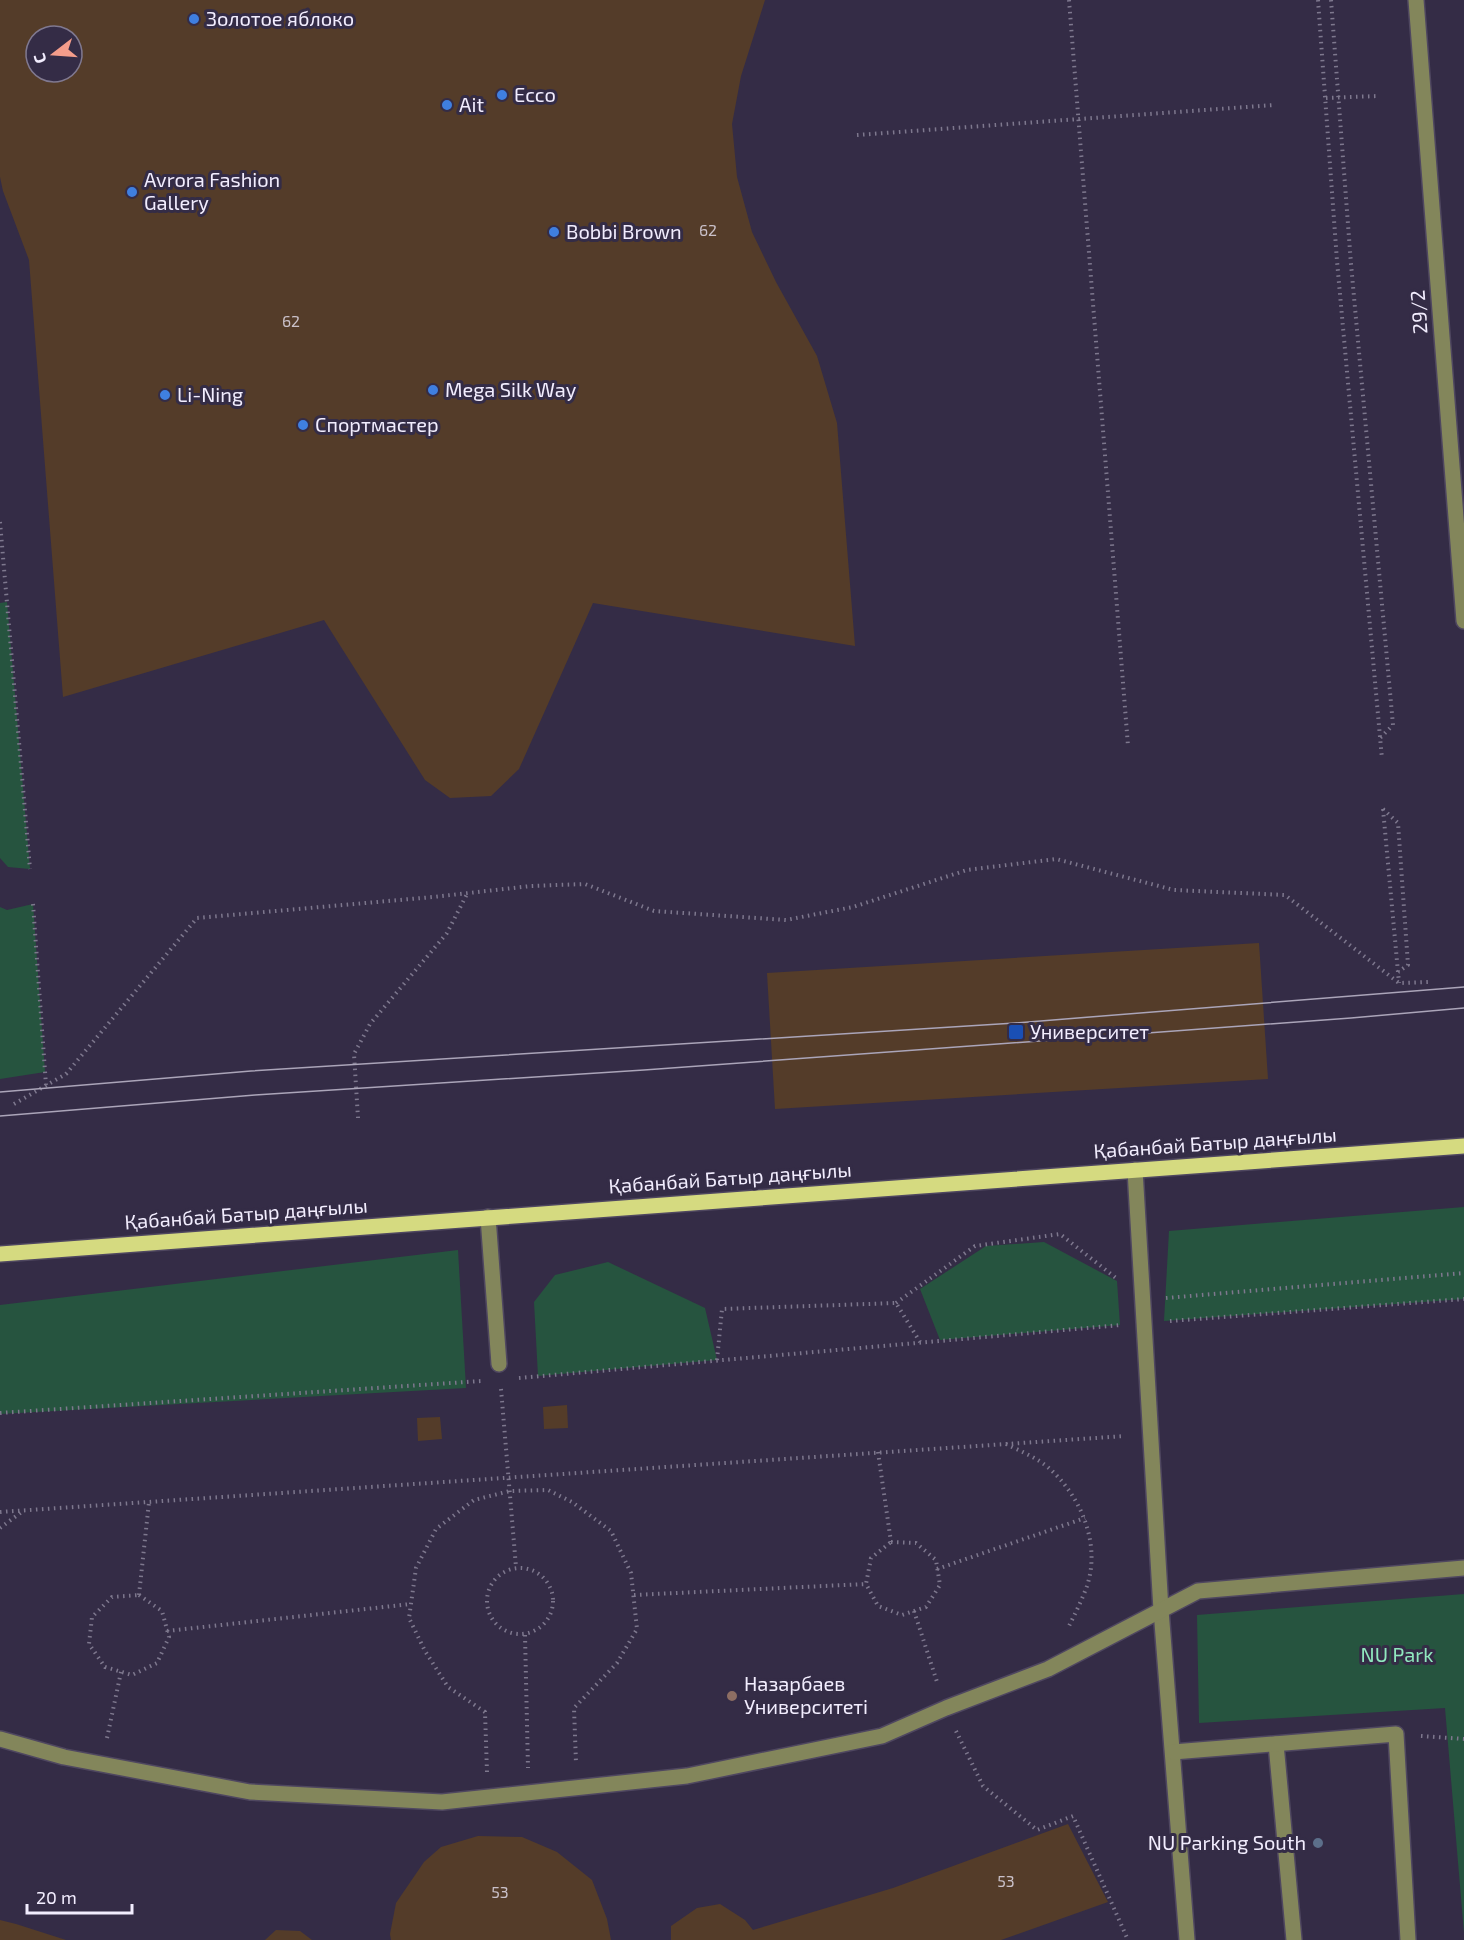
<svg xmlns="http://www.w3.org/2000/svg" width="1464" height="1940" viewBox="0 0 1464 1940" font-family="'Exo 2',sans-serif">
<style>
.green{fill:#26543f}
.building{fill:#543c29;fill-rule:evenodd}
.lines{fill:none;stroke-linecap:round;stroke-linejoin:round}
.minor-casing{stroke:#4f4760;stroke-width:18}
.major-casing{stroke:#4f4760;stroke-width:18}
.path{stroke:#7e788e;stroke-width:4;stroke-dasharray:1.5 4.5;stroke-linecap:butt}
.minor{stroke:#83865b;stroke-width:15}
.major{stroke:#d5da80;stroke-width:15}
.tram{stroke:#aba5b9;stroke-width:1.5}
.shop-dot{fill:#3f7fe0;stroke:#342c46;stroke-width:2}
.transit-dot{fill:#1a4fb4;stroke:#342c46;stroke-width:2}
.education-dot{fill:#8d6e63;stroke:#342c46;stroke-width:2}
.service-dot{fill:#5c6f8a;stroke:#342c46;stroke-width:2}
.labels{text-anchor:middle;stroke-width:6;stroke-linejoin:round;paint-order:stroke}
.number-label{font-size:16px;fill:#cac1c9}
.poi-label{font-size:20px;fill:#f2edfe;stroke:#342c46;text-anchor:start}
.street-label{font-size:20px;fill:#f2edfe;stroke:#342c46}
.park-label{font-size:20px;fill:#90e8be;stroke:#342c46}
</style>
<rect width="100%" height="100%" fill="#342c46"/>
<g class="green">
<polygon points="7,602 30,869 8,867 0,858 0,603"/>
<polygon points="33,904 45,1072 0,1079 0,907 7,910"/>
<polygon points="1464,1207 1464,1299 1164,1321 1169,1231"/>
<polygon points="1044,1242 1117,1281 1120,1325 940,1340 920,1289 986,1246"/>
<polygon points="458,1250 466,1388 0,1414 0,1305"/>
<polygon points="608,1262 705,1308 717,1360 538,1376 534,1302 555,1275"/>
<polygon points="1464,1594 1464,1933 1445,1708 1199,1723 1197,1615"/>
</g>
<g class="building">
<path d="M0 0H765L741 76 732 124 737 177 752 232 776 282 817 356 837 423 855 646 593 603 519 769 491 796 450 798 425 780 324 620 63 697 29 260 3 191 0 177ZM36 36H72V72H36Z"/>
<polygon points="1259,943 1268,1079 775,1109 767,973"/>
<polygon points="567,1405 568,1428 544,1429 543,1407"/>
<polygon points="440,1417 442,1439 418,1441 417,1418"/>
<polygon points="1068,1824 1108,1902 1001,1940 671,1940 671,1926 697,1908 720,1904 745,1920 753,1930 893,1888"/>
<polygon points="478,1836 522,1837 557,1852 592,1880 607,1919 611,1940 391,1940 390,1934 396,1903 424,1862 441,1847"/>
<polygon points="0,1920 16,1924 66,1940 0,1940"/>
<polygon points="276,1930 300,1931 312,1940 265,1940"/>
</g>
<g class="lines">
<g class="minor-casing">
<g id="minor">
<polyline points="1416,0 1464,621"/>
<polyline points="1135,1170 1161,1610 1187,1940"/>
<polyline points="488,1217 499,1364"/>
<polyline points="0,1739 64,1757 250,1792 442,1802 687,1776 882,1736 946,1708 1048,1669 1198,1591 1464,1568"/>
<polyline points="1276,1744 1294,1940"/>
<polyline points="1173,1752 1396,1734 1408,1940"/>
</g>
</g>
<g class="major-casing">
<polyline id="major" points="0,1254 1464,1146"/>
</g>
<g class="path">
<polyline points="1069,0 1128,746"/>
<polyline points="1318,0 1337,261 1382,759"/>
<polyline points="1331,0 1351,264 1393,725 1380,738"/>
<polyline points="1326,98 1378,96"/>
<polyline points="857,135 1274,105"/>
<polyline points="0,522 30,869"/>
<polyline points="1383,809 1398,823 1408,965 1398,972"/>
<polyline points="1383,809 1399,983"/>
<polyline points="33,904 46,1085"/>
<polyline points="14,1104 66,1074 197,918 433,897 531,886 585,884 654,911 786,920 853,907 967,870 1056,859 1174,890 1285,895 1399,983 1430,982"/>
<polyline points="358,1118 354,1054 370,1024 447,933 467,894"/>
<polyline points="1166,1298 1464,1273"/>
<polyline points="896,1303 975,1246 1060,1234 1116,1278"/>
<polyline points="1170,1321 1464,1299"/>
<polyline points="717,1360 722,1309 896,1303 920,1342"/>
<polyline points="519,1378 1121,1325"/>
<polyline points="501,1389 516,1567"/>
<polyline points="0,1413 481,1381"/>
<path d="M1006 1444C1020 1451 1038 1458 1050 1469 1081 1497 1101 1544 1087 1586 1082 1600 1075 1614 1068 1628"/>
<polyline points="878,1452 891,1542"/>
<polyline points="0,1512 1125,1436"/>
<polyline points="0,1528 23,1511"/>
<polygon points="891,1542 916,1543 936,1560 940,1585 926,1607 902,1615 878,1606 866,1584 871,1558"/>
<circle cx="520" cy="1601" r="33"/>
<polyline points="937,1569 1085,1518"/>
<polygon points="139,1595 162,1611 169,1637 157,1663 132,1675 105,1667 89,1644 92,1617 112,1597"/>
<polyline points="139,1595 149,1502"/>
<polyline points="634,1595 866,1584"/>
<polyline points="914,1611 938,1685"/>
<polyline points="167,1631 411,1604"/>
<polyline points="525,1635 528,1768"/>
<polyline points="956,1731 983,1786 1037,1830 1073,1816 1128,1940"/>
<polyline points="1421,1736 1464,1739"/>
<polyline points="107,1738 121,1672"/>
<polyline points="487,1772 485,1712 448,1687 425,1651 409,1618 416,1568 436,1529 474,1500 510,1491 548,1490 572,1502 611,1531 631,1573 637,1629 617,1663 574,1708 576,1763"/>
</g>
<use href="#minor" class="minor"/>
<use href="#major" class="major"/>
<g class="tram">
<polyline points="0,1092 251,1071 1015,1023 1464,987"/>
<polyline points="0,1116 255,1095 644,1070 1351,1018 1464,1008"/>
</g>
</g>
<g class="shop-dot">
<circle cx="194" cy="19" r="6"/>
<circle cx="502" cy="95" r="6"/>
<circle cx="447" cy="105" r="6"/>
<circle cx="132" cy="192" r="6"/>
<circle cx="554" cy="232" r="6"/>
<circle cx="433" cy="390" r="6"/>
<circle cx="165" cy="395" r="6"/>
<circle cx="303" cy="425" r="6"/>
</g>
<rect class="transit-dot" x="1008" y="1024" width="16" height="16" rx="3"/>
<circle class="education-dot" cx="732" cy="1696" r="6"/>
<circle class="service-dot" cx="1318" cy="1843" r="6"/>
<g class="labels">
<g class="number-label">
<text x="708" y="236">62</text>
<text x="291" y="327">62</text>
<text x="1006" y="1887">53</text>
<text x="500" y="1898">53</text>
</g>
<g class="poi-label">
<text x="206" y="26">Золотое яблоко</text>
<text x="514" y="102">Ecco</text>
<text x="459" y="112">Ait</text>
<text x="144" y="187">Avrora Fashion<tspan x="144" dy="23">Gallery</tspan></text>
<text x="566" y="239">Bobbi Brown</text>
<text x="445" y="397">Mega Silk Way</text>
<text x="177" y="402">Li-Ning</text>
<text x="315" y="432">Спортмастер</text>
<text x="1030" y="1039">Университет</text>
<text x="744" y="1691">Назарбаев<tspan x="744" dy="23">Университеті</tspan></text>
<text x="1306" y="1850" text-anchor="end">NU Parking South</text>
</g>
<g class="street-label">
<text transform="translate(1419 312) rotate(-94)" y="7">29/2</text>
<text transform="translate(1215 1143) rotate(-4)" y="7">Қабанбай Батыр даңғылы</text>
<text transform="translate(730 1178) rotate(-4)" y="7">Қабанбай Батыр даңғылы</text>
<text transform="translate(246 1214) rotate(-4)" y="7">Қабанбай Батыр даңғылы</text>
</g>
<g class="park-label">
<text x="1397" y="1662">NU Park</text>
</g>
</g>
<g transform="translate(54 54) rotate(253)"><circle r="28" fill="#342c46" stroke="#807990" stroke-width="1.5"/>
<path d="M0-4.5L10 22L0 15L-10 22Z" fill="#f49d8b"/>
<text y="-9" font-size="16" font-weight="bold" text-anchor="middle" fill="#f2edfe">С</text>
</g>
<path d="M27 1904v9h105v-9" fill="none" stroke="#f2edfe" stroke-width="3"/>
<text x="36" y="1904" font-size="18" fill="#f2edfe" stroke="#342c46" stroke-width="4.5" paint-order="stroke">20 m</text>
</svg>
